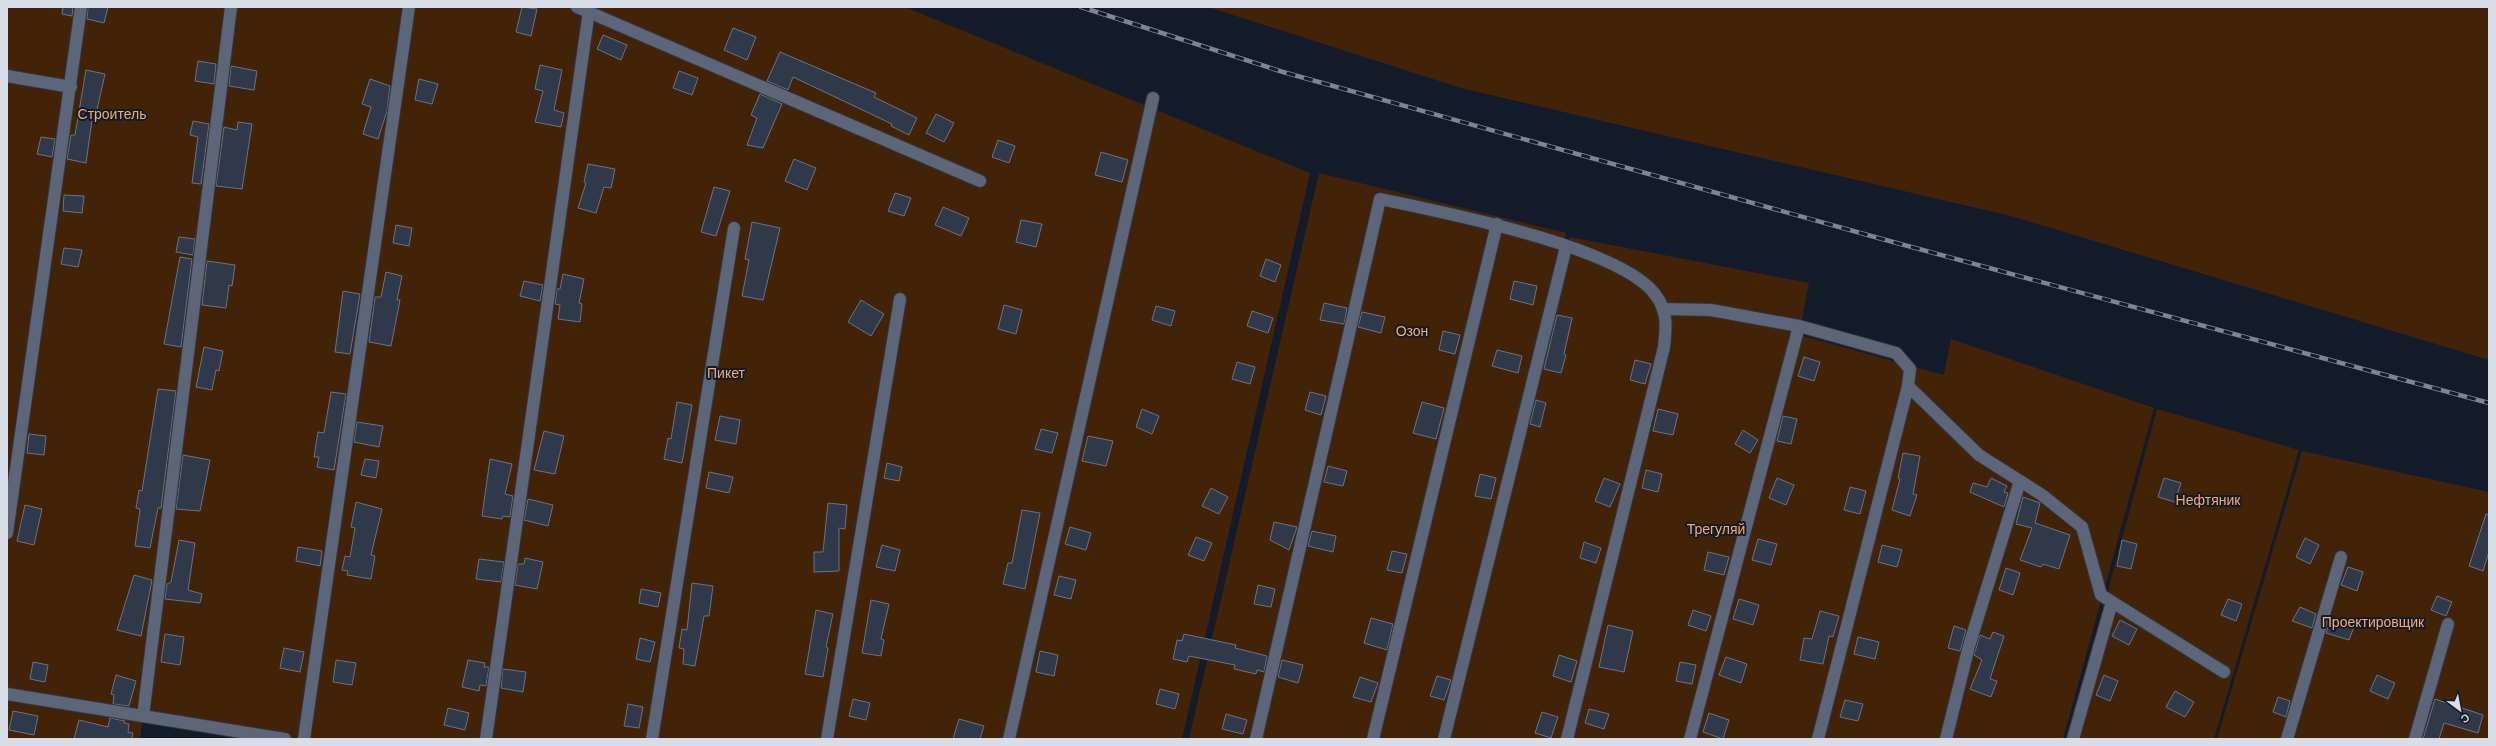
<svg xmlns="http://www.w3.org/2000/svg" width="2496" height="746" viewBox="0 0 2496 746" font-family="Barlow,sans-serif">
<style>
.green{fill:#422307}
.building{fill:#303949;stroke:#697386}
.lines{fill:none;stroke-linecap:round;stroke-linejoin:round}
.minor-casing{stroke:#313641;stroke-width:14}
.minor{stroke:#5c6678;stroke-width:12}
.rail-casing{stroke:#7e8592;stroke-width:4.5}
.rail{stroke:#131b2a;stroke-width:3;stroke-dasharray:9;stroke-linecap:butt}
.labels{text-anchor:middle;stroke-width:4;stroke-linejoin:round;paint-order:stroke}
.park-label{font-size:14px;fill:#f9ab6e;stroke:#131b2a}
</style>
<rect width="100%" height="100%" fill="#131b2a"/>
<g class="green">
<polygon points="7,7 230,7 140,739 7,739"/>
<polygon points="232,7 905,7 1310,173 1182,739 267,739 141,722"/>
<polygon points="1208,7 2489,7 2489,360 2011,216 1461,88"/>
<polygon points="1319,173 1566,233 1442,739 1189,739"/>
<polygon points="1570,237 1809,283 1799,335 1944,375 1951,339 2154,408 2063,739 1448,739"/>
<polygon points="2157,409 2299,450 2214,739 2068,739"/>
<polygon points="2302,451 2489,492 2489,739 2217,739"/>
</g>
<g class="building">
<polygon points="63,7 73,7 72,16 62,14"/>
<polygon points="88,7 108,7 104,23 87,19"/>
<polygon points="522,7 537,9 531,36 516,32"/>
<polygon points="733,28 756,37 747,60 724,50"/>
<polygon points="603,35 627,45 621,60 597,49"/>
<polygon points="780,52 876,93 874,97 917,118 909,135 891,126 892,124 793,77 788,90 767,81"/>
<polygon points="198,61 216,64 214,84 195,81"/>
<polygon points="540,65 562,70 554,110 564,113 561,127 535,122 543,91 535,89"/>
<polygon points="231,66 257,71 254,90 229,86"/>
<polygon points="86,70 105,74 96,114 93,113 86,163 67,159 71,135 75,135"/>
<polygon points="679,71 698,78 692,95 673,88"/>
<polygon points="370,79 390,86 387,111 378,139 363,134 371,107 362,104"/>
<polygon points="419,79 438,84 432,104 415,100"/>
<polygon points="760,94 782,104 763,148 747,145 757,118 751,115"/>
<polygon points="936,114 954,123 944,142 926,133"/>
<polygon points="193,121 209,124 201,184 192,183 198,137 190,135"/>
<polygon points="238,122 252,124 242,189 216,186 224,127 237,130"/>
<polygon points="41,137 55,139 52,157 37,154"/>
<polygon points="998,140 1015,146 1009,163 992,157"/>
<polygon points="1101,152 1128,160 1122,182 1095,175"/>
<polygon points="794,159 816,168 807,190 785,181"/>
<polygon points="588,164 615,169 611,188 604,187 596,213 578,208 586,183 584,182"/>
<polygon points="714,187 730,191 716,236 701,232"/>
<polygon points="895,193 911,198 904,216 888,211"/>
<polygon points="64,195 84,196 82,213 63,211"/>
<polygon points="943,207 969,218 961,236 935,225"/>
<polygon points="1021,220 1042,224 1036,247 1016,242"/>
<polygon points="752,222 780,228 763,300 742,296 749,260 745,259"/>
<polygon points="396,225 412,228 409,246 393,243"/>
<polygon points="179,237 195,239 193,255 176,252"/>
<polygon points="64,248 82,250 78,267 61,264"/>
<polygon points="180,257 192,259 181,347 164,344"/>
<polygon points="1266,259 1281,265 1275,282 1260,276"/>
<polygon points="207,261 235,265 232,286 229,285 226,308 202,305"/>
<polygon points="386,272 402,276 397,300 400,300 391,346 369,342 375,297 381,297"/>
<polygon points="563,274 584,279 579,303 582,304 580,322 558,319 560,305 555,304 557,289 560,289"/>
<polygon points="524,281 543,285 540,301 520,296"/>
<polygon points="1514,281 1537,286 1533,305 1510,299"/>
<polygon points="343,291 360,294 350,354 335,352"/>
<polygon points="861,300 884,314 871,336 848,322"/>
<polygon points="1324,303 1347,308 1344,324 1320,320"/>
<polygon points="1004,305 1022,310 1016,334 998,329"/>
<polygon points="1156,306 1175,311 1171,326 1152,320"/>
<polygon points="1252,311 1273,318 1268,333 1247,326"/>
<polygon points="1362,312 1385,317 1381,333 1358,327"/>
<polygon points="1557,315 1572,318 1564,354 1566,355 1561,373 1544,369"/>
<polygon points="1443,331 1460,335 1455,354 1439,350"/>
<polygon points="204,347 223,351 219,371 216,370 212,390 196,387"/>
<polygon points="1497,350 1522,356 1518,373 1492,366"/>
<polygon points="1804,357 1820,362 1814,381 1798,376"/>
<polygon points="1635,360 1651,364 1645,384 1630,380"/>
<polygon points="1237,362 1255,367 1250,384 1232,379"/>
<polygon points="158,389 176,391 161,508 158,508 150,548 135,546 140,509 136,508 139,490 142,491"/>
<polygon points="331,392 346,394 334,470 317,467 319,457 314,457 318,432 324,433"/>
<polygon points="1310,392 1326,396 1321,415 1305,410"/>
<polygon points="1536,400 1546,403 1540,427 1530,424"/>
<polygon points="677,402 692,405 682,463 664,459 668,438 671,439"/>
<polygon points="1422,402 1444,408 1436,439 1413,433"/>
<polygon points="1142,409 1159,416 1152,434 1136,427"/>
<polygon points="1658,409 1678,414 1673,435 1653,431"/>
<polygon points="720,416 740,420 736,444 715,440"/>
<polygon points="1783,416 1797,419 1791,444 1777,441"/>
<polygon points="357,422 383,426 379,447 354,442"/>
<polygon points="1041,429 1058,433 1052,453 1035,449"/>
<polygon points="1743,430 1758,440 1750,453 1735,444"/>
<polygon points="544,431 564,436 555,474 534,470"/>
<polygon points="29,434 46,436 44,455 27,453"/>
<polygon points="1088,436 1113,441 1106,466 1082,461"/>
<polygon points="1903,453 1920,456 1913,494 1917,495 1910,516 1892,510 1900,479 1898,478"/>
<polygon points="183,455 210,460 200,511 176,509"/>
<polygon points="365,459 379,461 376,478 361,475"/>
<polygon points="490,459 512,464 505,494 513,496 510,517 503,516 502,519 482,516"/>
<polygon points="887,463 902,467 899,481 884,478"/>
<polygon points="1328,466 1347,471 1343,486 1324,482"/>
<polygon points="1646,470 1662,474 1658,492 1642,488"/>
<polygon points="709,472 733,477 729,493 706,488"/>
<polygon points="1480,474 1496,478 1491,499 1475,496"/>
<polygon points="1604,478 1620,484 1610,507 1595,501"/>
<polygon points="1777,478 1794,485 1786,505 1769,498"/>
<polygon points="1991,478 2007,486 2004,492 2008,493 2004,507 1970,492 1973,483 1987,487"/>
<polygon points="2164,478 2181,483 2175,502 2158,497"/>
<polygon points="1850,487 1866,491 1860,514 1844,510"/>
<polygon points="1211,488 1228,497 1219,514 1202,506"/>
<polygon points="2023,497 2040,503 2035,523 2070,535 2059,569 2043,564 2041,567 2020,560 2032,528 2016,524"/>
<polygon points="528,499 553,505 548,526 524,520"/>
<polygon points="356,502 382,509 371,555 375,556 371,579 347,575 348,571 342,570 345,556 350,557 355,528 351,527"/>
<polygon points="828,503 847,505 845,529 839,528 839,571 814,572 814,552 823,552"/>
<polygon points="25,505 42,509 34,545 17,541"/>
<polygon points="1022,510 1040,513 1025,589 1003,584 1008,563 1012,563"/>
<polygon points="2486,514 2489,515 2489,552 2483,571 2469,566"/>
<polygon points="1274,522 1297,527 1289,550 1270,540"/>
<polygon points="1070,527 1091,533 1086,550 1065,544"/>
<polygon points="1312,531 1336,536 1333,552 1308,546"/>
<polygon points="1196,537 1212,543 1204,561 1188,555"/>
<polygon points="2305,538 2319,545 2310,564 2296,557"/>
<polygon points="1758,539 1777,544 1771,565 1752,560"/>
<polygon points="179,540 195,543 188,590 202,594 200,603 165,599 167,584 171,582"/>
<polygon points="2122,540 2137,544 2131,569 2117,566"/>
<polygon points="1584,542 1601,548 1596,563 1580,558"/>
<polygon points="882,545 900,550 895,571 876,567"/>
<polygon points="1882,545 1902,550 1897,567 1878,562"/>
<polygon points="298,547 322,551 320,566 296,561"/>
<polygon points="1392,551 1407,554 1402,573 1387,570"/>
<polygon points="1708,552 1729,557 1724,575 1704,570"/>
<polygon points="525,558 543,562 537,589 515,585 518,564 524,564"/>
<polygon points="479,559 504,562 501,582 476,579"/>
<polygon points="2348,567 2363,572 2357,591 2341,585"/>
<polygon points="2006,568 2020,573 2013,595 1999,590"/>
<polygon points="134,575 152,580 141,636 117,630"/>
<polygon points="1059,576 1076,580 1071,599 1054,595"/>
<polygon points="692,583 713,586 709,616 704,616 695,666 683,664 684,649 679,648 682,629 687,630"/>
<polygon points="1258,585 1275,589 1271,607 1254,604"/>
<polygon points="641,589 661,593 658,607 639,603"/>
<polygon points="2437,596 2452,602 2446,616 2431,610"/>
<polygon points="1739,599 1759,605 1753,625 1733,619"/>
<polygon points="2228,599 2242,604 2236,621 2221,615"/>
<polygon points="871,600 889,604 881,639 884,640 881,656 862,653"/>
<polygon points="2300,607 2316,614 2312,628 2292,621"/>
<polygon points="816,610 833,614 826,647 828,648 823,677 805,674"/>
<polygon points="1693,610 1711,616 1706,631 1688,625"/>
<polygon points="1820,611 1839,616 1833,637 1829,636 1823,664 1800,660 1804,638 1812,639"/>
<polygon points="1371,618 1393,624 1387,650 1364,643"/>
<polygon points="2120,620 2137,629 2129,645 2112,636"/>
<polygon points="2333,620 2354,627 2349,640 2326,633 2330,621 2333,622"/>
<polygon points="1608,625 1633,631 1624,672 1599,667"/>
<polygon points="1954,626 1966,630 1960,651 1948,648"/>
<polygon points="1993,632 2004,636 1990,679 1997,681 1991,697 1970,689 1982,660 1974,655 1980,635 1990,639"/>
<polygon points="165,634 184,637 180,665 161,662"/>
<polygon points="1184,634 1236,645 1235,648 1267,656 1264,672 1257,670 1256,674 1234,669 1235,665 1189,656 1187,662 1173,659 1177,640 1182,641"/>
<polygon points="1858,637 1879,642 1875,659 1854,654"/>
<polygon points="640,638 655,642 650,662 636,659"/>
<polygon points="284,648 304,652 300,672 280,668"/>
<polygon points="1040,651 1058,655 1054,676 1036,672"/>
<polygon points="1559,655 1577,661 1571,682 1553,676"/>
<polygon points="1726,657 1747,664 1741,683 1719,675"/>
<polygon points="336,660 356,663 352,685 333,682"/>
<polygon points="468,660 485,663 484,667 489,667 486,686 480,685 479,691 462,687"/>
<polygon points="1282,660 1303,665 1298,683 1278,677"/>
<polygon points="33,662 48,665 45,682 30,679"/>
<polygon points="1680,662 1696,665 1692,684 1676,681"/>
<polygon points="503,669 526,672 523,692 501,688"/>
<polygon points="116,675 136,681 129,706 113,704 114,695 111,694"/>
<polygon points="2104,675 2118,681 2110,701 2096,695"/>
<polygon points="2377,675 2395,683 2388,699 2370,691"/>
<polygon points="1437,676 1451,680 1444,700 1430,696"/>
<polygon points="1360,677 1378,683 1371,702 1353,697"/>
<polygon points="1160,689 1179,694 1175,709 1156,704"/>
<polygon points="2175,691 2194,702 2185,717 2166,707"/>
<polygon points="2278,697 2290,701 2286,717 2273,712"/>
<polygon points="853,699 870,703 866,720 849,716"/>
<polygon points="2435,699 2483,715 2478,733 2444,723 2439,739 2423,739"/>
<polygon points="1845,700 1863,704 1858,721 1840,717"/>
<polygon points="628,704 643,707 639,728 624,726"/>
<polygon points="448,708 469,713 465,730 444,725"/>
<polygon points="1589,709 1609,714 1604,729 1585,723"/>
<polygon points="13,711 38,716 34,735 9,730"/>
<polygon points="1542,712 1558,717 1551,738 1535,733"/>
<polygon points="1709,713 1729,720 1723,739 1703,732"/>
<polygon points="1226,714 1247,720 1243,734 1222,729"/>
<polygon points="110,718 125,721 124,723 129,724 128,732 133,733 132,739 74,739 79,720 108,727"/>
<polygon points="959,719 984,726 980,739 953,739"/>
</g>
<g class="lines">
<g class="minor-casing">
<g id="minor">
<polyline points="577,7 980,181"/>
<polyline points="7,76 71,87"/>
<polyline points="1664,309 1711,310 1799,326 1896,353 1910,369 1908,386"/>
<polyline points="7,533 81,7"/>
<polyline points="7,694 285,739"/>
<polyline points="143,716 231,7"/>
<polyline points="304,739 409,7"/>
<polyline points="486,739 589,11"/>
<polyline points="652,739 734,228"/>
<polyline points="827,739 900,299"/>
<polyline points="1009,739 1153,98"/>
<path d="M1256 739 1380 199C1441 212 1625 247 1657 297 1668 313 1666 329 1664 347L1567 739"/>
<polyline points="1373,739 1497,224"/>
<polyline points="1444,739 1566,247"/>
<polyline points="1690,739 1799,326"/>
<polyline points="1818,739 1908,386 1979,455 2042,495 2082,527 2101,595 2224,672"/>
<polyline points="1946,739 1969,646 2020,481"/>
<polyline points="2073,739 2112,602"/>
<polyline points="2287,739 2341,557"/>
<polyline points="2415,739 2448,624"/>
</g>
</g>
<use href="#minor" class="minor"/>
<g class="rail-casing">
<polyline id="rail" points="1081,7 1283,72 1882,239 2489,403"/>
</g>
<use href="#rail" class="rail"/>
</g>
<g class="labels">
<g class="park-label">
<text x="112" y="119">Строитель</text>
<text x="1412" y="336">Озон</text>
<text x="726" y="378">Пикет</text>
<text x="2208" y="505">Нефтяник</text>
<text x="1716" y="534">Трегуляй</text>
<text x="2373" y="627">Проектировщик</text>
</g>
</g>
<rect width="2496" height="746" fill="none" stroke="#d8dee8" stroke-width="16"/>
<g transform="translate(2460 710) rotate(148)" stroke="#131b2a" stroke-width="3" paint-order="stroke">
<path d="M0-3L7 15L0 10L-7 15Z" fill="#d8dee8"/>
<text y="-6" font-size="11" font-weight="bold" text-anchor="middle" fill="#d8dee8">С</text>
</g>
</svg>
